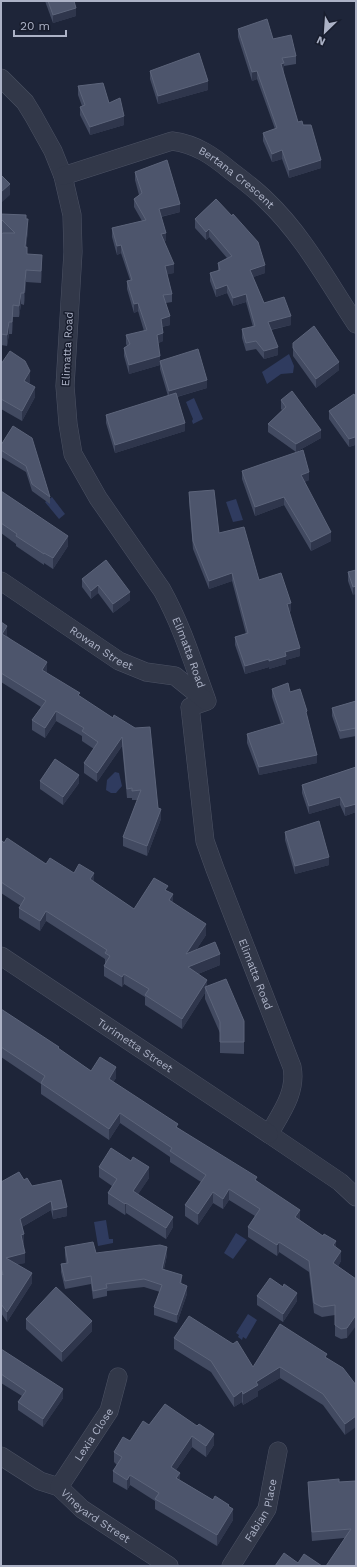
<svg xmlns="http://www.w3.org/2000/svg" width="357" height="1567" viewBox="0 0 357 1567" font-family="'Work Sans',sans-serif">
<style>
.water{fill:#2f3b5f}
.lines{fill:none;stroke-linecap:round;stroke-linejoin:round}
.street-casing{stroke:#4c5264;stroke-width:19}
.street{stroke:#323849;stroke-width:18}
.wall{fill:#424a61}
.shaded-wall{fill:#2f364c}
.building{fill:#4d556c;stroke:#5c647a}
.labels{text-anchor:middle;stroke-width:3;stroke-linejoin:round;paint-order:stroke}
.street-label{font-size:11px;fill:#acb2c6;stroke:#181d2d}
</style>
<rect width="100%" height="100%" fill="#1e2539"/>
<g class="water">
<polygon points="289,354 294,366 293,373 281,374 267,384 262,372"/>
<polygon points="194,398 203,419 193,424 192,421 193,419 186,402"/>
<polygon points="52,497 65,514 59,519 45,502"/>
<polygon points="236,499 243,520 233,522 226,502"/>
<polygon points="115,772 119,773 122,786 116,793 111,793 106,790 107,780"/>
<polygon points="106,1220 109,1239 113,1239 113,1243 98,1246 94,1222"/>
<polygon points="236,1233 247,1240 233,1259 224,1253"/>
<polygon points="248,1314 257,1320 246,1339 243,1337 242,1340 238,1337 239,1335 236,1333"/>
</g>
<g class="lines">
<g class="street-casing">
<g id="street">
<path id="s1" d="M1 78 25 102 33 115 53 151 63 176 72 215 73 252 65 386 68 424 73 454 98 498 162 590C182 626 193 663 207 701L190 707 205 841 215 869 292 1067C297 1092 281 1113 269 1134L340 1182 356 1197"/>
<path id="s2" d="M63 176 172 141C196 144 213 156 231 171 243 180 255 189 266 200 303 235 328 282 356 324"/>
<path id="s3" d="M1 581 119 661 146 672 175 676 206 701"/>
<path id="s4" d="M1 956 269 1134"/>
<path id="s5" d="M1 1456 40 1481 59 1487 82 1509 169 1566"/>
<path id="s6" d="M59 1487 109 1411 118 1377"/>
<path id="s7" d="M231 1566 267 1509 278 1451"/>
</g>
</g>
<use href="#street" class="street"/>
</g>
<g class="wall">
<polygon points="45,1 74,1 76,16 53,23"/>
<polygon points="238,29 273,39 296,56 296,64 284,66 283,72 298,122 303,125 321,168 289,178 282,159 272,162 263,141 263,133 275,129 257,79 252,81 238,37"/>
<polygon points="150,71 208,90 158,104 150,79"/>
<polygon points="78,86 109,103 124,125 90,135 80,115 80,107 82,106 78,95"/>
<polygon points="135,172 180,212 161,217 166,241 164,241 174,273 167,274 172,294 172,302 166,303 170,325 162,327 163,341 158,343 160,361 207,388 177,397 185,431 115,453 106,423 106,415 168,396 160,369 160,365 129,374 124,356 124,348 127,346 126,344 126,335 144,331 138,311 134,313 127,289 127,281 130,280 121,253 117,255 112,237 112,228 142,221 134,207 134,199 139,195 135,180"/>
<polygon points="216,199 265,273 253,277 264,303 291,325 271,330 278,355 264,359 256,349 246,351 242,338 242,329 253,327 246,302 233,306 227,293 216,297 210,281 210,273 218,271 218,263 227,258 209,237 206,240 195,228 195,219"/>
<polygon points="1,214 26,219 28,230 26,247 27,254 42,267 41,283 26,282 24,305 21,304 19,317 13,317 12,334 9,334 7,346 1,345 1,233 3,233 1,231"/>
<polygon points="293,343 339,370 316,388 293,356"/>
<polygon points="1,364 30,382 29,383 35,397 22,421 1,409"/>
<polygon points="356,398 356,446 355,445 349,447 329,419 329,411"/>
<polygon points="281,400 321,438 296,452 268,432 268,424 282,410 281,409"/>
<polygon points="13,426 50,497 50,504 32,491 26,472 1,457 1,445"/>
<polygon points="242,471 309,480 304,482 331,541 311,551 284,505 255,516 242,479"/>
<polygon points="1,491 68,546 53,569 44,563 44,565 16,546 16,544 1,533"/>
<polygon points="189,492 219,533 259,580 291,611 289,612 300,656 286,660 286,664 269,669 269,667 245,674 235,645 235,637 246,634 232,581 209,589 193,549 189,501"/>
<polygon points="106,560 130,600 113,613 98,593 91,599 82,587 82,579"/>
<polygon points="356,570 353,595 348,581 348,572"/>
<polygon points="1,622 7,636 47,671 46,672 80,697 113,718 158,808 161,819 147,856 123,846 123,837 138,800 132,800 132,798 127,798 122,746 97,782 84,773 84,763 94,749 82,741 82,736 56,721 45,738 32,730 32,720 41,707 1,682"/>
<polygon points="272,689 290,692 307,717 317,763 259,775 247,743 247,734 281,724 272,697"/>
<polygon points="356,701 356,736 340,739 332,716 332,708"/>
<polygon points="356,767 356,812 345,816 340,805 309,814 302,793 302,785"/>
<polygon points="40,781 79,783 63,805 40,789"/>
<polygon points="285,832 329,865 295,874 285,840"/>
<polygon points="1,840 46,864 74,873 94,882 134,909 168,891 173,903 206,935 196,950 220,965 198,974 207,986 244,1021 244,1054 220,1053 220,1033 205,999 205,993 182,1029 145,1005 145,997 124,984 122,987 104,976 104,966 105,964 105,959 46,921 40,931 19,918 19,908 21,906 1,893"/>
<polygon points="1,1009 91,1071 116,1078 113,1082 178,1128 257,1181 300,1220 336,1247 341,1261 338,1266 356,1279 347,1338 341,1339 335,1336 335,1315 322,1317 314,1313 309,1272 279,1252 277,1256 248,1237 248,1227 255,1216 229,1200 223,1209 213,1203 198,1225 185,1216 185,1205 201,1182 170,1162 170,1157 120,1123 109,1140 41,1094 41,1084 1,1057"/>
<polygon points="99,1167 149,1178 138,1194 173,1227 166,1239 126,1213 125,1215 108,1204 108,1193 112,1186 99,1177"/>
<polygon points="24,1180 32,1186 61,1180 67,1216 53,1219 51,1210 22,1227 24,1243 23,1244 25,1263 17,1264 32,1283 7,1322 1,1313 1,1182"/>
<polygon points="65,1247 96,1253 167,1255 164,1269 182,1283 182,1284 187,1294 177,1323 154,1315 154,1307 160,1292 144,1287 107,1291 107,1296 93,1299 91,1284 65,1289 61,1272 61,1264 66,1263 65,1255"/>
<polygon points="257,1296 297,1301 283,1322 257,1305"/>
<polygon points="26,1319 92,1331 62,1362 26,1329"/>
<polygon points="174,1338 253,1367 327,1358 356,1385 345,1435 323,1405 280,1378 258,1391 258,1396 243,1405 242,1402 234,1407 211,1372 174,1349"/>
<polygon points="1,1349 63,1398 43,1427 18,1410 18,1402 22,1396 1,1383"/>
<polygon points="165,1404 214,1445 206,1457 192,1447 176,1470 180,1480 213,1500 229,1507 233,1520 217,1546 155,1509 155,1501 130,1485 127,1490 113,1482 113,1471 117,1465 114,1462 114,1452 130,1441 149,1425"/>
<polygon points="356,1481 356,1566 344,1538 312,1541 308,1491 308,1482 339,1482"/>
</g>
<g class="shaded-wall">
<polygon points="76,8 76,16 53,23 53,15"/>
<polygon points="284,63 284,72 281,72 281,64"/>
<polygon points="257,71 257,79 252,81 252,72"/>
<polygon points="208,81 208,90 158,104 158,96"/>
<polygon points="124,116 124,125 90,135 90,127"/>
<polygon points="282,150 282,159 272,162 272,154"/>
<polygon points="321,160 321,168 289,178 289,170"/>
<polygon points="10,184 10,195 1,203 1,192"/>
<polygon points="180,204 180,212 159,217 159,209"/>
<polygon points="28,219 28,230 25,258 25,247"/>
<polygon points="209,229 209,237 206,240 206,232"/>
<polygon points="166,233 166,241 161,242 161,234"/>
<polygon points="121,245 121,253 117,255 117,246"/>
<polygon points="42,255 42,267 41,283 41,271"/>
<polygon points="174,264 174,273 165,275 165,266"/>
<polygon points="265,265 265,273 250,278 250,270"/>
<polygon points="26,270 26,282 24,305 24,293"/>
<polygon points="227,285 227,293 216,297 216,289"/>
<polygon points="21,293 21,304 19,317 19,306"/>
<polygon points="246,294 246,302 233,306 233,298"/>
<polygon points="138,303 138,311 134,313 134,304"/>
<polygon points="13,305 13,317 12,334 12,322"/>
<polygon points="170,316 170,325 161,327 161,319"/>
<polygon points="291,316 291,325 268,330 268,322"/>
<polygon points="9,322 9,334 7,346 7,335"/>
<polygon points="163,333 163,341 157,344 157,335"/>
<polygon points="278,347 278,355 264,359 264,351"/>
<polygon points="160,356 160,363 160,361 160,365 129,374 129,365"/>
<polygon points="339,362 339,370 316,388 316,379"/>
<polygon points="30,371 30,382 24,391 24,381"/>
<polygon points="207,380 207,388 169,399 169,391"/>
<polygon points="35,387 35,397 22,421 22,411"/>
<polygon points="185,423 185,431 115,453 115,445"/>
<polygon points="321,430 321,438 296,452 296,444"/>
<polygon points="355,437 355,445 349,447 349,439"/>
<polygon points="309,472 309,480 301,484 301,475"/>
<polygon points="284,497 284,505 255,516 255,507"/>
<polygon points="331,532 331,541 311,551 311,542"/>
<polygon points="68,536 68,546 53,569 53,558"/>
<polygon points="232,573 232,581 209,589 209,581"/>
<polygon points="98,585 98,593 91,599 91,591"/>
<polygon points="356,586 356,594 353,595 353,587"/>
<polygon points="130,592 130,600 113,613 113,604"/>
<polygon points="291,603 291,611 287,612 287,604"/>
<polygon points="7,626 7,636 2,643 2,634"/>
<polygon points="300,648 300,656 286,660 286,664 269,669 269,661 285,652"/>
<polygon points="269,659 269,667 245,674 245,666"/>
<polygon points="47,662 47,671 42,679 42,670"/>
<polygon points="56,711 56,721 45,738 45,728"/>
<polygon points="122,737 122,746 97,782 97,773"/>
<polygon points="317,755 317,763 259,775 259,767"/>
<polygon points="79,775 79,783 63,805 63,797"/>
<polygon points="340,797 340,805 309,814 309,806"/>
<polygon points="356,804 356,812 345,816 345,807"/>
<polygon points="161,809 161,819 147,856 147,846"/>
<polygon points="329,857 329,865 295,874 295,866"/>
<polygon points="94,873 94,883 90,879"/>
<polygon points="173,894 173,905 169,900"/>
<polygon points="46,911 46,921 40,931 40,921"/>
<polygon points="206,924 206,935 186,965 186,954"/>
<polygon points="220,954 220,965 188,978 188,967"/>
<polygon points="124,974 124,984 122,987 122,977"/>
<polygon points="207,980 207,990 205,987 205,993 182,1029 182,1019"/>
<polygon points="116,1067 116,1078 109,1089 109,1079"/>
<polygon points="120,1113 120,1123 109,1140 109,1129"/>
<polygon points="149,1167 149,1178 133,1202 133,1191"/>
<polygon points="229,1189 229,1200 223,1209 223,1199"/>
<polygon points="213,1192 213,1203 198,1225 198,1214"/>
<polygon points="51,1201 51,1210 20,1228 20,1219"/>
<polygon points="126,1203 126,1213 125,1215 125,1204"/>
<polygon points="67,1207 67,1216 53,1219 53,1210"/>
<polygon points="300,1210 300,1220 295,1228 295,1217"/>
<polygon points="173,1217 173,1227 166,1239 166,1228"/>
<polygon points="24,1234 24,1243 21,1244 21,1235"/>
<polygon points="336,1241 336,1251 333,1245"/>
<polygon points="279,1242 279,1252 277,1256 277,1245"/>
<polygon points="167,1247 167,1255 162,1277 162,1269"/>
<polygon points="341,1251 341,1261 333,1274 333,1263"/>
<polygon points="25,1253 25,1263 6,1267 6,1258"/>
<polygon points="32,1273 32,1283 7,1322 7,1312"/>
<polygon points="182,1275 182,1283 180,1291 180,1283"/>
<polygon points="187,1286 187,1294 177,1323 177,1315"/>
<polygon points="297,1293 297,1301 283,1322 283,1314"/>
<polygon points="356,1315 356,1326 347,1338 347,1328"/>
<polygon points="92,1321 92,1331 62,1362 62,1352"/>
<polygon points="280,1367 280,1378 258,1391 258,1396 243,1405 243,1394 256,1382"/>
<polygon points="63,1389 63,1398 43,1427 43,1419"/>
<polygon points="242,1391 242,1402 234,1407 234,1397"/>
<polygon points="356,1416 356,1427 345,1435 345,1424"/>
<polygon points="214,1434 214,1445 206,1457 206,1446"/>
<polygon points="192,1436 192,1447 171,1477 171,1467"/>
<polygon points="180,1473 180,1483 176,1478"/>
<polygon points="130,1475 130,1485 127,1490 127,1480"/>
<polygon points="229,1505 229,1515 233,1509 233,1520 217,1546 217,1535"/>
</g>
<g class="building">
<polygon points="48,1 74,1 76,8 53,15"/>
<polygon points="267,19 273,39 291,35 296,56 282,58 284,63 281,64 298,122 302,121 303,125 311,125 321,160 289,170 282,150 272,154 263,133 277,128 257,71 252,72 238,29"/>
<polygon points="199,53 208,81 158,96 150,71"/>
<polygon points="103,83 109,103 120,98 124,116 90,127 80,107 85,105 78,86"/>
<polygon points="167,160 180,204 159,209 166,233 161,234 174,264 165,266 172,294 163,295 170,316 161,319 163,333 157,335 160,356 129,365 124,348 130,344 126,335 147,330 138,303 134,304 127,281 132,280 121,245 117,246 112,228 146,220 134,199 142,193 135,172"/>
<polygon points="1,175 10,184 1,192"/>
<polygon points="216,199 232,216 233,214 258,242 265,265 250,270 264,303 284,297 291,316 268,322 278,347 264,351 256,341 246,343 242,329 255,326 246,294 233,298 227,285 216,289 210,273 220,270 218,263 232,256 209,229 206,232 195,219"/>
<polygon points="1,214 26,215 26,219 28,219 25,247 27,247 27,254 42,255 41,271 26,270 24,293 21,293 19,306 13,305 12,322 9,322 7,335 1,334 1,233 15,233 1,219"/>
<polygon points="314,326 339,362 316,379 293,348 293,343"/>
<polygon points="198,349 207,380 169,391 160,361"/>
<polygon points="10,351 25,361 30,371 24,381 35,387 22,411 1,399 1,364"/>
<polygon points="292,391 321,430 296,444 268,424 286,407 281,400"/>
<polygon points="176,393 185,423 115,445 106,415"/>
<polygon points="354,394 356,398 356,438 355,437 349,439 329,411"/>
<polygon points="13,426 32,438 50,497 32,484 26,466 1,450 1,445"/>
<polygon points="303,450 309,472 301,475 331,532 311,542 284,497 255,507 242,471"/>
<polygon points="214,490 219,533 244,527 259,580 281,573 291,603 287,604 300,648 285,652 286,656 269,661 269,659 245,666 235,637 248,633 232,573 209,581 193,541 189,492"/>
<polygon points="1,491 68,536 53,558 44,553 44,554 16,536 17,534 1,523"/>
<polygon points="106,560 130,592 113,604 98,585 91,591 82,579"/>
<polygon points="356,570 356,586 353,587 348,572"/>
<polygon points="1,622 7,626 2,634 47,662 42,670 80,693 78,695 113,718 114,715 135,728 150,727 158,808 161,809 147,846 123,837 141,790 132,791 132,788 127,789 122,737 97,773 84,763 98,742 82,731 84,728 56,711 45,728 32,720 46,701 1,673"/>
<polygon points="288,683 290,692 300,689 307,711 306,712 317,755 259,767 247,734 284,723 272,689"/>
<polygon points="356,701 356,728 340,731 332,708"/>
<polygon points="55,759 79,775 63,797 40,781"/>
<polygon points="356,767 356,804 345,807 340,797 309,806 302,785"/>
<polygon points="319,821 329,857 295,866 285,832"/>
<polygon points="7,838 46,864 50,858 74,873 79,864 94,873 90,879 134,909 154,878 168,886 165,890 173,894 169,900 206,924 186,954 215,942 220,954 188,967 207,980 182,1019 145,995 149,989 124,974 122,977 104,966 110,956 105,953 107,950 46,911 40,921 19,908 25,898 1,882 1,840 4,843"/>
<polygon points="226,979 244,1021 244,1042 220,1042 220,1022 205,987"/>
<polygon points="1,1009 59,1047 58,1048 91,1071 100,1057 116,1067 109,1079 178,1124 176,1127 257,1177 255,1180 300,1210 295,1217 323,1236 324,1234 336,1241 333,1245 341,1251 333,1263 356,1279 356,1315 347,1328 341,1329 335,1325 335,1305 322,1307 314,1303 309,1261 279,1242 277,1245 248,1227 260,1209 229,1189 223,1199 213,1192 198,1214 185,1205 206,1175 170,1151 172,1148 120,1113 109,1129 41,1083 45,1076 1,1047"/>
<polygon points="111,1148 131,1161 133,1157 149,1167 133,1191 173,1217 166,1228 126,1203 125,1204 108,1193 117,1179 99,1167"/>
<polygon points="19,1172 24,1180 27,1178 32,1186 61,1180 67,1207 53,1210 51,1201 20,1219 24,1234 21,1235 25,1253 6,1258 32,1273 7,1312 1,1304 1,1273 3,1275 1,1267 1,1182"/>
<polygon points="93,1242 96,1253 160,1245 167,1247 162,1269 182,1275 180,1283 187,1286 177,1315 154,1307 162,1285 144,1279 106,1284 107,1288 93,1291 91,1276 65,1281 61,1264 68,1263 65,1247"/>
<polygon points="270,1278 283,1287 284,1284 297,1293 283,1314 257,1296"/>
<polygon points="56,1287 92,1321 62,1352 26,1319"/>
<polygon points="189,1316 233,1344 237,1341 253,1367 280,1324 327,1354 325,1357 343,1368 356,1385 356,1416 345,1424 323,1394 280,1367 256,1382 258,1385 243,1394 242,1391 234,1397 211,1361 174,1338"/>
<polygon points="1,1349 63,1389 43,1419 18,1402 26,1391 1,1374"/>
<polygon points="165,1404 197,1426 199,1424 214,1434 206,1446 192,1436 171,1467 180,1473 176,1478 213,1500 215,1496 229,1505 228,1506 233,1509 217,1535 155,1499 159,1493 130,1475 127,1480 113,1471 122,1457 114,1452 123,1437 130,1441 143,1421 149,1425"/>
<polygon points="339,1479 339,1482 356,1481 356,1566 326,1566 351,1529 312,1532 308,1482"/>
<polygon points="284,1553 298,1563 304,1554 322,1566 275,1566"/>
</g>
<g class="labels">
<g class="street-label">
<text dy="4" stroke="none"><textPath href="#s2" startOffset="190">Bertana Crescent</textPath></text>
<text transform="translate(67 349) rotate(-87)" y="4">Elimatta Road</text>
<text dy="4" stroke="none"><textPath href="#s3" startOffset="121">Rowan Street</textPath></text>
<text dy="4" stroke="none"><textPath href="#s1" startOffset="628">Elimatta Road</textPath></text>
<text dy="4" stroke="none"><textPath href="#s1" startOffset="975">Elimatta Road</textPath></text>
<text dy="4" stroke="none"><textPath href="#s4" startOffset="161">Turimetta Street</textPath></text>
<text dy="4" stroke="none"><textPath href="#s6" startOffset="63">Lexia Close</textPath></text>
<text dy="4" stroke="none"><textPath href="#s7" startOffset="64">Fabian Place</textPath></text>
<text dy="4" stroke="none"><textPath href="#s5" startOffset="113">Vineyard Street</textPath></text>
</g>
</g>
<rect width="357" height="1567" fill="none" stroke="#acb2c6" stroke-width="4"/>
<g transform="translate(325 32) rotate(205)" stroke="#181d2d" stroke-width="3" paint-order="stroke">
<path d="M0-3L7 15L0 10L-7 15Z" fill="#acb2c6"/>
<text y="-6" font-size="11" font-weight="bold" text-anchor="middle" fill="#acb2c6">N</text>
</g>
<path d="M14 30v6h52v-6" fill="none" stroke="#acb2c6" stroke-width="2"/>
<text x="20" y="30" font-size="12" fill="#acb2c6" stroke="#181d2d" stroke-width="3" paint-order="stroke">20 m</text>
</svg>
